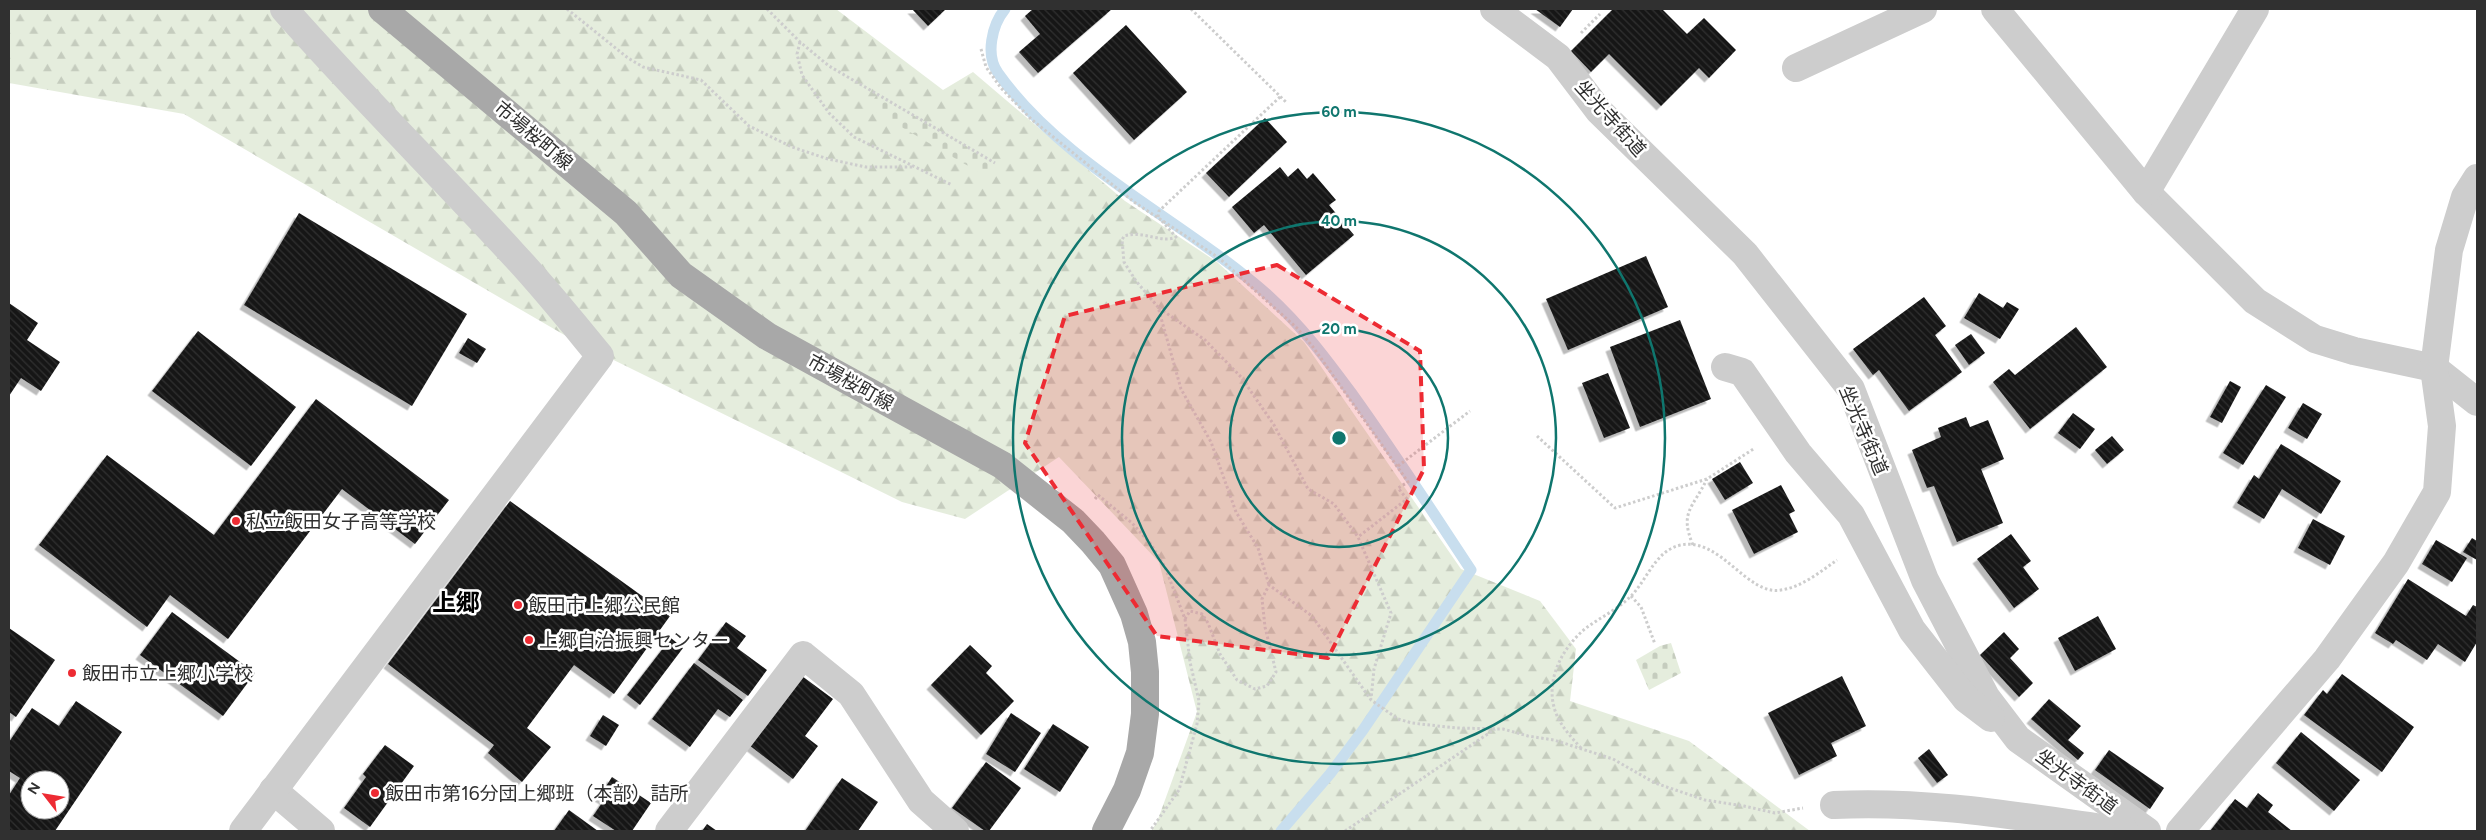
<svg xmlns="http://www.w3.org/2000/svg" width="2486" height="840" viewBox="0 0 2486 840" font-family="Figtree,'Noto Sans JP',sans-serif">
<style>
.forest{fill:url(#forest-firs)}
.cemetery{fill:url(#cemetery-stones)}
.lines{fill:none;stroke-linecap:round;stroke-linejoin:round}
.stream{stroke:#c8deee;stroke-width:11}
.building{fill:url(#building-back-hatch);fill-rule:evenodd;filter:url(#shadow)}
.path{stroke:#cdcdcd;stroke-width:3;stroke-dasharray:2.5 2.5;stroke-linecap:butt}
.minor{stroke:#cdcdcd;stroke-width:28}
.major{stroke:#a8a8a8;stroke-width:28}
.marked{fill:#ed2b33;fill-opacity:0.2;stroke:#ed2b33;stroke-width:4;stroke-dasharray:10 6;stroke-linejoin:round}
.ring{fill:none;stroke:#0f766e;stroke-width:2.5}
.poi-dot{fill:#ed2b33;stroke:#fff;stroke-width:2}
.labels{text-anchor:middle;stroke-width:5;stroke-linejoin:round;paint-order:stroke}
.street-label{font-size:19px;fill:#303030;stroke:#fff}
.poi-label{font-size:19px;fill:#303030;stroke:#fff;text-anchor:start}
.district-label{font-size:24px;font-weight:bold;fill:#000;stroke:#fff}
.centre{fill:#0f766e;stroke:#fff;stroke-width:2.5}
.ring-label{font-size:15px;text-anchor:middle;font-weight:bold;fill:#0f766e;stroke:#fff;stroke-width:5;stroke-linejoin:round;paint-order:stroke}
</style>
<defs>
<pattern id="forest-firs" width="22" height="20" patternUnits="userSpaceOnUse" patternTransform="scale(1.25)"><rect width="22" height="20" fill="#e5eddd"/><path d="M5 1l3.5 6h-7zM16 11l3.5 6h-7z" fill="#c5ccbe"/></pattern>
<pattern id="cemetery-stones" width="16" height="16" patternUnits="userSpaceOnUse" patternTransform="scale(1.25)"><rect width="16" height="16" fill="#e5eddd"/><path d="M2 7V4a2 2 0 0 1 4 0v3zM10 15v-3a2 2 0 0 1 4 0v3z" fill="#c5ccbe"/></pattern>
<pattern id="building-back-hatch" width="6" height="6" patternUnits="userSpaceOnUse" patternTransform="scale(1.25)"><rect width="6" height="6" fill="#171717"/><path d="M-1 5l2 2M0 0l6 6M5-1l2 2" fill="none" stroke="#303030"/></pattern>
<filter id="shadow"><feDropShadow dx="-4.5" dy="4.5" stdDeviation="0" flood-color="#0004"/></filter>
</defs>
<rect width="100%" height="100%" fill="#fff"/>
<polygon class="forest" points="9,9 836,9 943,90 973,72 1125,201 1217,262 1304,342 1461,569 1540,601 1576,649 1570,701 1689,741 1810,831 1151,831 1157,822 1197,712 1159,562 1059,457 965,519 902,502 573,340 184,114 9,83"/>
<g class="cemetery">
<polygon points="877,94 995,163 987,177 869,108"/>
<polygon points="1671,643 1681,673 1649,690 1636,660 1660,646"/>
</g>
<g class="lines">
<path class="stream" d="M1005 9C992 25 985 55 998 73 1064 166 1184 220 1269 296 1302 326 1327 360 1353 395 1394 452 1432 511 1471 570L1363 730 1330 774 1281 831"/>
</g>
<g class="building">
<polygon points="912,9 946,9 928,26"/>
<polygon points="1033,9 1112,9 1038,73 1019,52 1040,34 1025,16"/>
<polygon points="1535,9 1573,9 1560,27"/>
<polygon points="1613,9 1662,9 1687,34 1704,18 1736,50 1709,78 1699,68 1661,106 1609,54 1591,72 1571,51"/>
<polygon points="1126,25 1187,92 1134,140 1073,73"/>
<polygon points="1265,118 1287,142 1229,197 1206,173"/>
<polygon points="1280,167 1288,177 1298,168 1307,179 1313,173 1336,200 1329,205 1354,235 1306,275 1264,225 1254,233 1232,207"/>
<polygon points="299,213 467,314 412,406 244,305"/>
<polygon points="1646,256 1668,307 1568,350 1546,299"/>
<polygon points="1979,293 2003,308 2007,302 2019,309 2000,339 1964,318"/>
<polygon points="1924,297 1946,326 1935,335 1962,372 1909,411 1879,370 1873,375 1853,349"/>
<polygon points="9,303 38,323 27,340 60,362 41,391 21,378 9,396"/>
<polygon points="1680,320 1711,399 1640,427 1610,347"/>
<polygon points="2076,327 2107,367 2030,429 1993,382 2009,369 2015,375"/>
<polygon points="198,331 296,407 251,466 152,391"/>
<polygon points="1971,334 1985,353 1969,365 1955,345"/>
<polygon points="468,338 486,349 477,363 459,353"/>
<polygon points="1608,373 1630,428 1604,438 1582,383"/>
<polygon points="2230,381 2241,387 2222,423 2210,417"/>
<polygon points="2266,385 2286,397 2243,465 2223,453"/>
<polygon points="316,399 449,500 415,544 342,489 228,639 170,595 147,627 39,545 107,455 214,535"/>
<polygon points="2303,403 2322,414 2307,439 2288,428"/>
<polygon points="2073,413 2095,429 2080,449 2058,433"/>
<polygon points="1966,417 1970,427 1988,420 2004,459 1981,469 2003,523 1957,542 1934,486 1927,488 1912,450 1941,437 1938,428"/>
<polygon points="2112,436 2124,450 2107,464 2095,450"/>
<polygon points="2281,444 2341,481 2321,514 2282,489 2264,519 2237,503 2254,475 2259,479"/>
<polygon points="1740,462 1753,483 1725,500 1712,479"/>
<polygon points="1781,485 1795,511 1789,514 1798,532 1754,554 1732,510"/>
<polygon points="510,501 670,616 614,694 574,665 527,728 551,747 522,782 488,753 494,745 388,664"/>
<polygon points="2313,519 2345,536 2330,565 2298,548"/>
<polygon points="2011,534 2031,561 2023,567 2039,589 2014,608 1977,559"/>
<polygon points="2472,538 2477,541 2477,560 2463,552"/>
<polygon points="2436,540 2467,558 2452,582 2422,564"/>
<polygon points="2408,579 2466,616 2473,605 2477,607 2477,642 2465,662 2438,644 2427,660 2396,640 2393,644 2375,633"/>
<polygon points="172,612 255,673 223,716 140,655"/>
<polygon points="2098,616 2116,649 2075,671 2058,638"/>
<polygon points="726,622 746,636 737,648 767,670 748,696 698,660"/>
<polygon points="9,628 55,660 16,717 9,712"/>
<polygon points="2004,632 2019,649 2010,658 2033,683 2019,697 1980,655"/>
<polygon points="671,638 683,648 640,705 627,695"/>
<polygon points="970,645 992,666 986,673 1014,701 981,735 931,685"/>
<polygon points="694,663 743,700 730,717 718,709 690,747 652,719"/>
<polygon points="2342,674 2414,727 2382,772 2304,715 2323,690 2327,694"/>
<polygon points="802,676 833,699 805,736 818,746 793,779 749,745"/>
<polygon points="1842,676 1866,726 1831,743 1837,756 1799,775 1768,713"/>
<polygon points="2049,699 2081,726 2068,740 2084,753 2078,760 2031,719"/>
<path d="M76 701 122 732 55 831H9V795L20 778 9 771V742L32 708 59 726ZM30 780H60V810H30Z"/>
<polygon points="1011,713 1041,733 1015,772 986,754"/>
<polygon points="603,715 619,725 606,746 590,736"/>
<polygon points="1053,724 1089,747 1060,792 1024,769"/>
<polygon points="2301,732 2360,780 2334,811 2276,763"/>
<polygon points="385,745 414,766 370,827 344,808 366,777 363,774"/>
<polygon points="1929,749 1948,775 1937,783 1918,758"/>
<polygon points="2109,750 2164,788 2150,809 2095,770"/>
<polygon points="986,762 1021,788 989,831 985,831 952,808"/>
<polygon points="612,777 651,803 632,831 616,831 593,816 604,800 599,797"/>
<polygon points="842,778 878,802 858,831 805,831"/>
<polygon points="2258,793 2273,805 2268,812 2292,831 2210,831 2235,799 2247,808"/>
<polygon points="569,810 598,831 554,831"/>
<polygon points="707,824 717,831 702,831"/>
</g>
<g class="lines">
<g class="path">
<polyline points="567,9 628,58 643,67 701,80 749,126 792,147 828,159 866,167 913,167"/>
<polyline points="767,9 800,42 829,66 995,163"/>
<polyline points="1191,9 1287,103"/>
<polyline points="1581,33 1600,14"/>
<polyline points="800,42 797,54 802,75 829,113 854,137 952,185"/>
<polyline points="981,49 986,67 1001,88 1031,119 1134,202 1219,258 1298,329 1313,347 1408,482 1398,488 1407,499 1358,537"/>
<polyline points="1158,217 1159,211 1281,96"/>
<path d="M1162 221 1176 237C1162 244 1144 230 1124 236L1122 240 1124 262 1136 281 1158 307 1181 389 1211 442 1236 512 1258 548 1269 585"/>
<polyline points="1159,308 1205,340 1241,377 1274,425 1308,489 1334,504 1358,537 1391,613 1374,669 1371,699"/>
<polyline points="1537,436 1615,508 1707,479 1755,448"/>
<polyline points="1398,466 1470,411"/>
<polyline points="1095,499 1098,495 1132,523 1150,543 1165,567 1185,619 1190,662 1199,701 1197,724 1179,790 1150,831"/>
<path d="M1693 545C1679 512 1693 508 1707 479"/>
<polyline points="1631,596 1641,607 1655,644"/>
<polyline points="1185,619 1190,611 1202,614 1208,623 1220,654 1237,680 1255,689 1267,686 1276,672 1265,627 1262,599 1269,585 1312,616 1371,700 1398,719 1412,723 1456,728 1503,729 1528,736 1554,740 1613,759 1655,783 1705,800 1744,806 1775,813 1803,808"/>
<path d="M1581 748C1570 736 1558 723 1554 707 1546 677 1564 646 1586 628 1601 617 1620 608 1632 595 1648 578 1656 550 1681 545 1721 537 1747 596 1781 590 1802 587 1820 572 1837 560"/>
<polyline points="1345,831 1495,729"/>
</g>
<g class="minor">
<polyline points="1494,9 1558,57 1599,111 1745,254 1851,389 1925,580 1986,697 2018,739 2147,831"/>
<polyline points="1995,9 2146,192 2255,301 2315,339 2354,351 2434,368 2477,402"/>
<polyline points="1796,68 1923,9"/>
<polyline points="2146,192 2255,9"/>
<polyline points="1725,367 1742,372 1798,453 1851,515 1912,630 1966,699 1991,718"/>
<polyline points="273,790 321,831"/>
<path d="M1834 805C1933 800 2028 818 2125 831"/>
<path d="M243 831 600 356C572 322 544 287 514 255 438 172 358 93 284 9"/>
<polyline points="669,831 803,655 851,694 921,801 955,831"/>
<polyline points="2180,831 2327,659 2396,563 2437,492 2442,426 2434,368 2449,250 2465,197 2477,178"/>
</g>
<polyline class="major" points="382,9 626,213 681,275 767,336 1002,465 1073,521 1093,542 1112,565 1134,614 1142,642 1145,672 1145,714 1140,753 1127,790 1106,831"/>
</g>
<path class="marked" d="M1277 265 1420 351 1424 469 1328 658 1157 636 1025 443 1065 316Z"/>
<g class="ring">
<circle cx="1339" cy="438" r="109"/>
<circle cx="1339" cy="438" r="217"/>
<circle cx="1339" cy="438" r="326"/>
</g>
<g class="poi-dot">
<circle cx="236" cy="521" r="5"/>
<circle cx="518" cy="605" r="5"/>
<circle cx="529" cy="640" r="5"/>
<circle cx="72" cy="673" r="5"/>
<circle cx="375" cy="793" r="5"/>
</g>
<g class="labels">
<g class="street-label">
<text transform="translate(1611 118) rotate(48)" y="7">坐光寺街道</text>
<text transform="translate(534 135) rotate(40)" y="7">市場桜町線</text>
<text transform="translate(851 382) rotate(29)" y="7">市場桜町線</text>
<text transform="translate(1864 430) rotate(67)" y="7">坐光寺街道</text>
<text transform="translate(2077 781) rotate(36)" y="7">坐光寺街道</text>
</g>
<g class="poi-label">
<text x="246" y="528">私立飯田女子高等学校</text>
<text x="528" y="612">飯田市上郷公民館</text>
<text x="539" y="647">上郷自治振興センター</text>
<text x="82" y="680">飯田市立上郷小学校</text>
<text x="385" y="800">飯田市第16分団上郷班（本部）詰所</text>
</g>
<g class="district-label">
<text x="456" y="611">上郷</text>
</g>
</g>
<circle cx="1339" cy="438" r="8" class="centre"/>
<g class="ring-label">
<text x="1339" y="117">60 m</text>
<text x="1339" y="226">40 m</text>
<text x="1339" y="334">20 m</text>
</g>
<rect width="2486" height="840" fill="none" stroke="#303030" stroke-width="20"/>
<g transform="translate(45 795) rotate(301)"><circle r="24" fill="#ffffff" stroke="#acacac"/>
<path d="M0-4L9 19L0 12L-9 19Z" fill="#ed2b33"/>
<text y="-8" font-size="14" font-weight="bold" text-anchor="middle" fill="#303030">N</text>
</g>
</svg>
